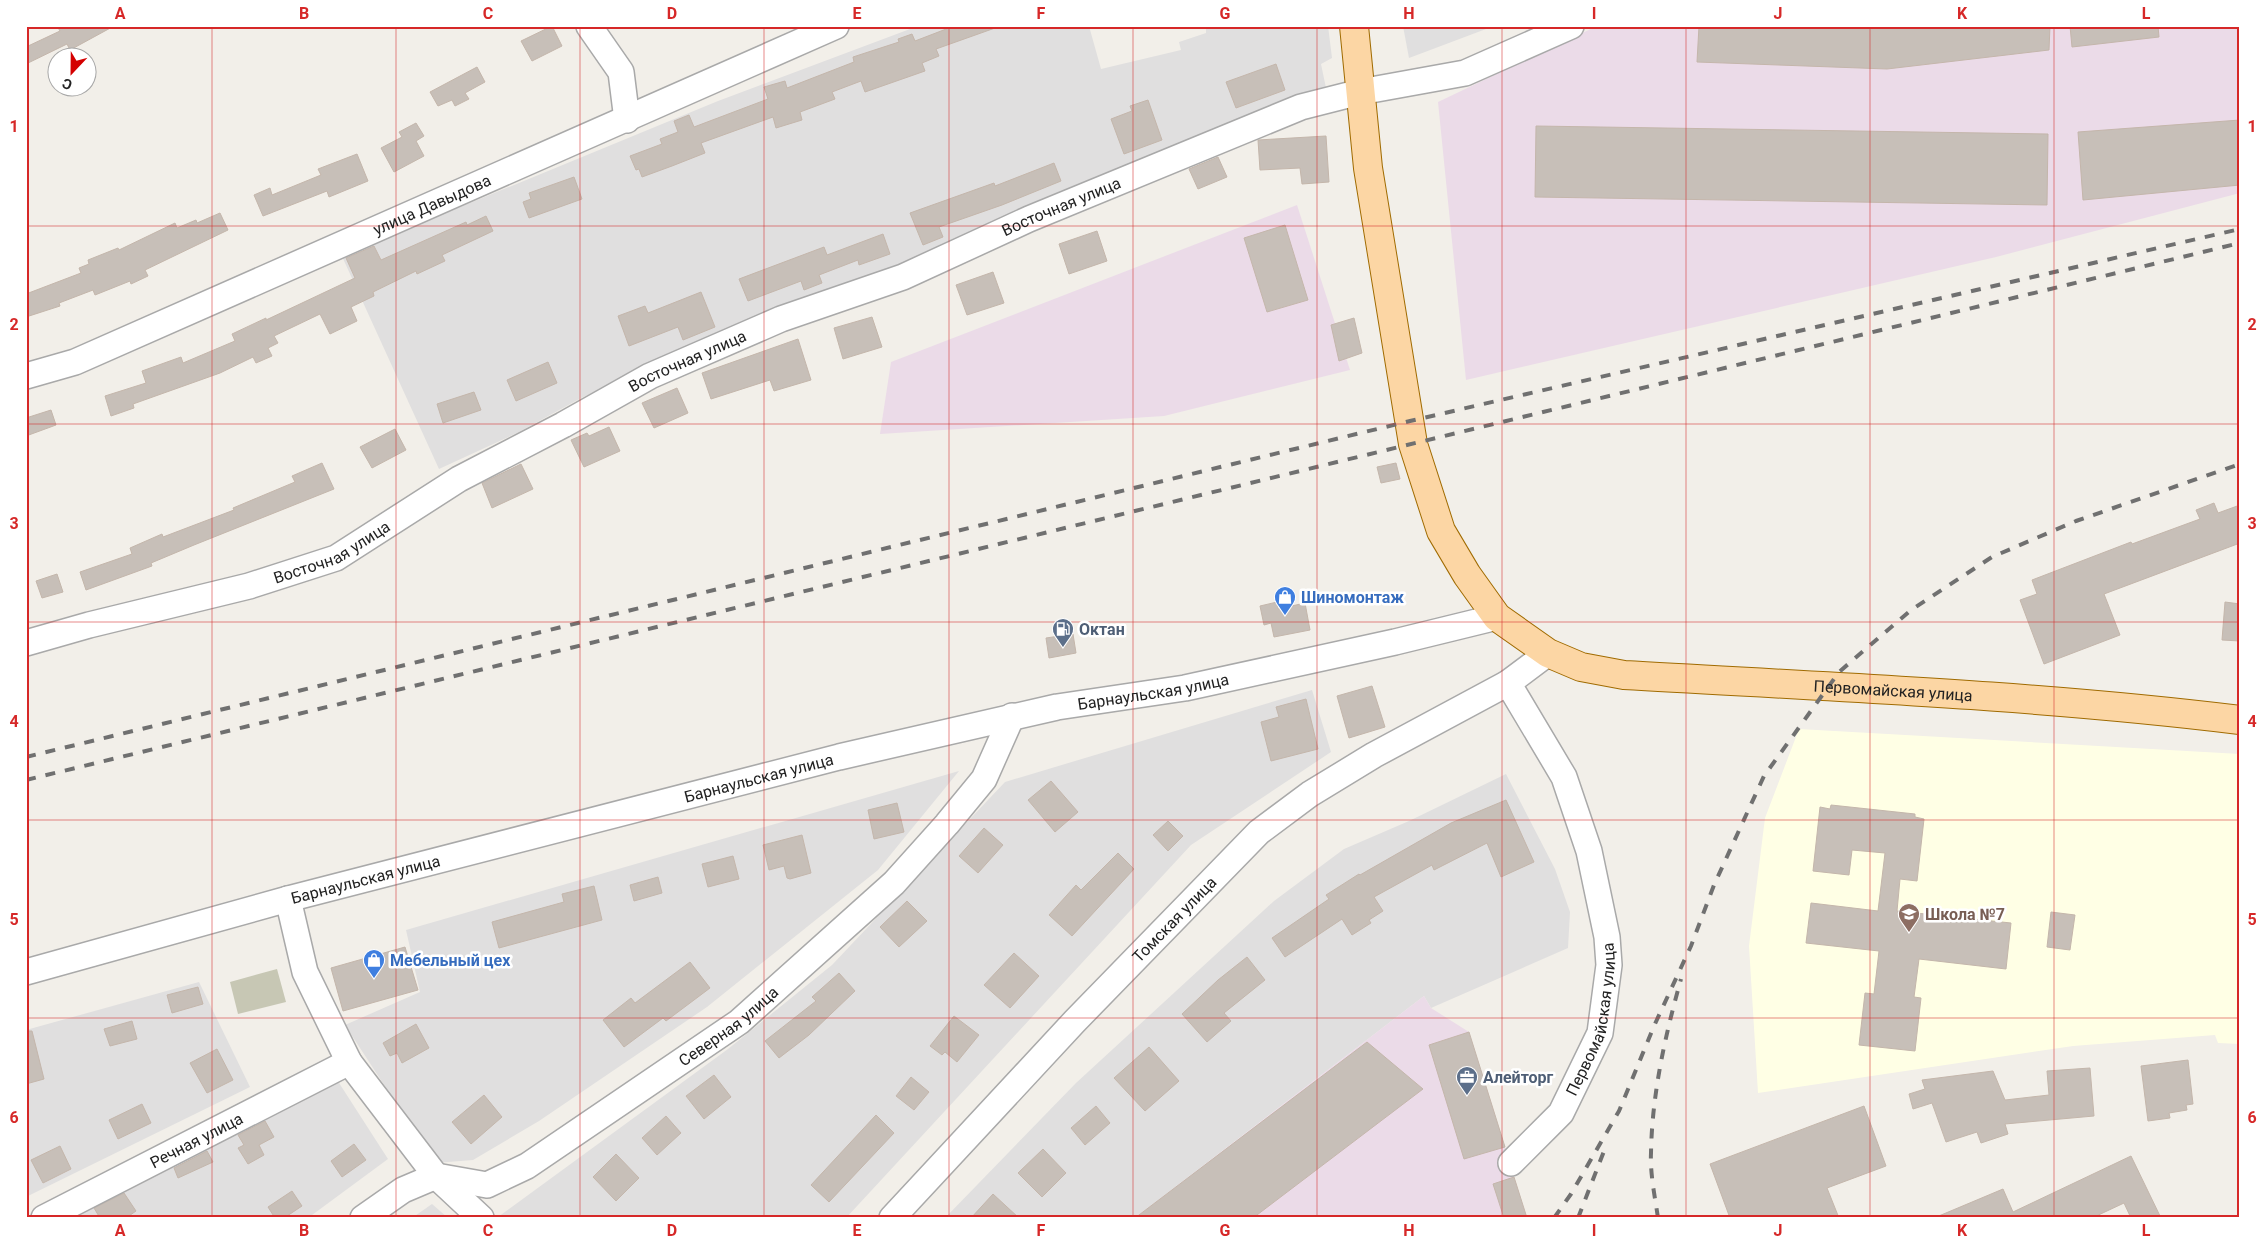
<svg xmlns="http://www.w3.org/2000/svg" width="2266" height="1244" viewBox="0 0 2266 1244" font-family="Roboto,sans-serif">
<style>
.residential{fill:#e0dfdf}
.industrial{fill:#ebdbe8}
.education{fill:#ffffe5}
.construction{fill:#c7c7b4}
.building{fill:#c7bfb8;stroke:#c4b6ab}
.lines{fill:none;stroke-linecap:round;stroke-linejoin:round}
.minor-casing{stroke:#a9a9a9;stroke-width:28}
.major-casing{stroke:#a06b00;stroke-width:30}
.minor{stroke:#fff;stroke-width:25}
.major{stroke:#fcd6a4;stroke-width:28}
.rail{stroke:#707070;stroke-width:4;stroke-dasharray:10 10;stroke-linecap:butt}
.grid{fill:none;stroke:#d62828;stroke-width:1;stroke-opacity:0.55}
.labels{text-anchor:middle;stroke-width:5;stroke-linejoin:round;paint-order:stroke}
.street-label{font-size:16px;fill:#222;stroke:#fff}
.shop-label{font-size:16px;font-weight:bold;fill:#366cbe;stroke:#fff;text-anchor:start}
.service-label{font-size:16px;font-weight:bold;fill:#4e5e75;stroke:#fff;text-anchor:start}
.education-label{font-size:16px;font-weight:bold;fill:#785e54;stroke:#fff;text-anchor:start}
.neatline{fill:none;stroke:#d62828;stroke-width:2}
.grid-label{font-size:16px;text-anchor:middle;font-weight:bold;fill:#d62828}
</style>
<rect width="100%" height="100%" fill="#f2efe9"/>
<g class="residential">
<polygon points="918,26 1089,26 1101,69 1181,50 1179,42 1206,33 1206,26 1328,26 1332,58 1321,64 1326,88 1023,212 583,397 519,432 439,469 340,252 436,217 718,101"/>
<polygon points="1403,26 1494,26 1409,58"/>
<polygon points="1312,690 1331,752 1191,845 846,1218 498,1217 728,1049 832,965 1005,782"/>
<polygon points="959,771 878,870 707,1007 539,1121 473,1160 435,1163 345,1025 420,992 406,930"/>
<polygon points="1506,774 1555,869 1570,912 1568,948 1431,1008 1424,996 1135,1218 945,1218 1076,1083 1274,901 1344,849 1409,821"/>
<polygon points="199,982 250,1087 26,1197 26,1030"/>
<polygon points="332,1072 388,1159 308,1218 43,1218"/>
<polygon points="432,1204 448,1218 412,1218"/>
</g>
<g class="industrial">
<polygon points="1597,26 2240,26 2240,193 1996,257 1466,380 1438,102"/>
<polygon points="1297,205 1350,370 1164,416 880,434 891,362"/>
<polygon points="1424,996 1431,1008 1469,1032 1527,1218 1135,1218"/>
</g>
<polygon class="education" points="1799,729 2240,754 2240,1044 2218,1043 2215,1035 2073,1046 1758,1093 1749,946 1765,818"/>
<polygon class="construction" points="277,969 286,1002 238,1014 230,982"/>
<g class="building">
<polygon points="57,26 114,26 70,50 67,44 26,64 26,47 60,31"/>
<polygon points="552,26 562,46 532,61 521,41"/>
<polygon points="954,26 995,26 995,28 936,49 939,56 922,63 925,71 865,92 861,81 832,92 835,99 800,112 802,120 776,128 773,117 701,143 705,153 672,166 642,177 639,169 636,170 630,156 662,144 660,139 678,132 674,121 689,115 694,127 768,99 764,87 785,81 787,88 854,62 853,57 899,42 898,39 912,34 915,41"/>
<polygon points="1699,26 2050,26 2049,50 1887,69 1697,62"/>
<polygon points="2070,26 2158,26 2159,37 2072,47"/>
<polygon points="1276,64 1285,90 1236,108 1226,82"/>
<polygon points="477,67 485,82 465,93 469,99 455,106 452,100 438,106 430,92"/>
<polygon points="1148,100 1162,140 1124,154 1111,119 1132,111 1130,106"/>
<polygon points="2240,120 2240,185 2083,200 2078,132"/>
<polygon points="416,123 424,136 416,141 424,156 394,172 381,148 402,137 399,132"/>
<polygon points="1536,126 2048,134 2047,205 1535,197"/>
<polygon points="1326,136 1329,182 1302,184 1300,168 1260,170 1258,140"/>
<polygon points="357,154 368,181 329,197 327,191 263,216 254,195 270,188 272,195 321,175 318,169"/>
<polygon points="1218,157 1227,177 1198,189 1189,169"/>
<polygon points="1054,163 1061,181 1002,205 939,227 943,237 923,245 910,213 994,183 995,186"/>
<polygon points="574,177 582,199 529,218 523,202 531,199 529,193"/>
<polygon points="220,213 228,230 145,270 148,276 131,284 130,281 95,295 93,290 59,303 60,306 26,317 26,294 81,273 79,268 89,264 88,260 118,248 119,250 175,223 177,228 196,220 197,223"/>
<polygon points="486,216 493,231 442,255 445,261 417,274 416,271 373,292 374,296 351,307 357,321 330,334 320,314 274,336 278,343 268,348 272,356 256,363 253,357 220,373 133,404 134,408 111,416 105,396 146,383 142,371 181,357 183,363 235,341 232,334 266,318 266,320 355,278 346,258 374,246 381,260 466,222 467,225"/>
<polygon points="1285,225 1308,300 1267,312 1244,238"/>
<polygon points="1097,231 1107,261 1069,274 1059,244"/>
<polygon points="883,234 890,254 859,265 858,260 819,275 822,283 804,290 801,281 748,301 739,279 824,247 827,255"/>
<polygon points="993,272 1004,303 967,315 956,285"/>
<polygon points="701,292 715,327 683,340 678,327 629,346 618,316 645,306 648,313"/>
<polygon points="872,317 882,347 843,359 834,328"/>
<polygon points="1354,318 1362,353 1339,361 1331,325"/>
<polygon points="798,339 811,380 774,391 770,380 711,399 702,373"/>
<polygon points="548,362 557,383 516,401 507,380"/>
<polygon points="677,388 688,413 654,428 642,403"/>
<polygon points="474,392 481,410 443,423 437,404"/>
<polygon points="51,410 56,425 26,436 26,418"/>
<polygon points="609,427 620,451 584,467 571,440 587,433 589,436"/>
<polygon points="395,429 406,450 372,468 360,447"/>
<polygon points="322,463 334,489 194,545 151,563 152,566 86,590 80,572 132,554 130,548 162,534 163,537 234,510 233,508 295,482 292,476"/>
<polygon points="1396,463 1400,479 1381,483 1377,467"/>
<polygon points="521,464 533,489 492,508 482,483"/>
<polygon points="2214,503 2218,513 2240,505 2240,543 2104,594 2120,635 2044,664 2020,600 2037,594 2032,580 2131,542 2132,544 2200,519 2196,510"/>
<polygon points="57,574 63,592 42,598 36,581"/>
<polygon points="1277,602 1278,609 1305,603 1310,630 1274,637 1271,623 1264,625 1260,606"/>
<polygon points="2225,602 2240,604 2240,641 2222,640"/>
<polygon points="1073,634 1076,653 1049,658 1046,638"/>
<polygon points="1372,686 1385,727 1349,738 1337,696"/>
<polygon points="1306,699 1318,749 1271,761 1261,722 1279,717 1276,707"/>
<polygon points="1051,781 1078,812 1055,832 1028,800"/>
<polygon points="1506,800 1534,862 1501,877 1487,843 1434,870 1432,865 1374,897 1383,911 1369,920 1371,923 1352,935 1342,919 1285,957 1272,938 1329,899 1326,895 1359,874 1360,875 1451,823"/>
<polygon points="897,803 904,832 874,839 868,810"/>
<polygon points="1831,805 1915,814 1915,817 1924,819 1917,881 1900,879 1897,911 2011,923 2006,969 1919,959 1914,997 1921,998 1915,1051 1859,1045 1865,993 1874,994 1879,951 1806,943 1811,903 1878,911 1885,853 1852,850 1849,875 1813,871 1820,807 1830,809"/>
<polygon points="1168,821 1183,836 1168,851 1153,835"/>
<polygon points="984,828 1003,845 978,873 959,856"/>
<polygon points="802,835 811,873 790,879 787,878 784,866 769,870 763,845"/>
<polygon points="1118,853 1134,869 1072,936 1049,915 1076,885 1081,890"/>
<polygon points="733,856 739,879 708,887 702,864"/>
<polygon points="658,877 662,893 634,901 630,885"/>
<polygon points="594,886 602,920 499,948 492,922 564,902 562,894"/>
<polygon points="907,901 927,921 899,947 880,927"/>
<polygon points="2051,912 2075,915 2070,950 2047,947"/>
<polygon points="405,947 418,990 343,1011 331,968"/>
<polygon points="1014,953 1039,976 1010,1008 984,985"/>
<polygon points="1247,957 1265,980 1224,1013 1231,1021 1207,1042 1182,1014 1218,980"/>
<polygon points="690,962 710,988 666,1021 663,1018 624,1047 603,1020 631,998 635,1003"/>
<polygon points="839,973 855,991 809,1035 779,1058 765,1041 816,1001 812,997"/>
<polygon points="198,987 203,1004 172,1013 167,995"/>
<polygon points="954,1016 979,1035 957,1062 945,1052 942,1055 930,1046"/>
<polygon points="132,1021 137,1039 110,1046 104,1029"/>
<polygon points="416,1024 429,1048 402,1063 397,1053 390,1056 383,1043"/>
<polygon points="26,1031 32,1031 44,1079 26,1084"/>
<polygon points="1469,1032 1505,1147 1464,1159 1429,1045"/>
<polygon points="1367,1042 1423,1089 1253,1218 1135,1218"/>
<polygon points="1149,1047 1179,1081 1145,1111 1114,1078"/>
<polygon points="217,1049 233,1080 207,1093 190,1063"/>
<polygon points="2188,1060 2193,1104 2186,1105 2187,1110 2169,1113 2170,1118 2148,1121 2141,1066"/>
<polygon points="2090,1068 2094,1116 2005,1124 2008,1134 1981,1143 1977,1132 1946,1142 1932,1103 1913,1109 1909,1094 1925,1089 1922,1080 1993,1071 2005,1100 2049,1095 2047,1071"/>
<polygon points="714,1075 731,1097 704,1119 686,1096"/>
<polygon points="911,1077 929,1092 914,1110 896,1096"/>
<polygon points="484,1095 502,1117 471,1144 452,1122"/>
<polygon points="142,1104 151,1123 118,1139 109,1120"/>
<polygon points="1096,1106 1110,1123 1085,1145 1071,1128"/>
<polygon points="1864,1106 1886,1166 1827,1188 1839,1218 1730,1218 1710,1164"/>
<polygon points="876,1115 894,1133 829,1202 811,1185"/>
<polygon points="666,1116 681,1133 657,1155 642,1138"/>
<polygon points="265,1121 274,1137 259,1145 264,1155 248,1164 238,1148 244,1145 238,1135"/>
<polygon points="354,1144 366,1160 342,1177 331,1161"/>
<polygon points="60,1146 71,1169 43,1183 31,1160"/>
<polygon points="1043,1149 1066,1173 1042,1197 1018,1173"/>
<polygon points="207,1151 213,1162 178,1178 174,1168"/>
<polygon points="616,1154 639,1178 616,1201 593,1177"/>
<polygon points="2131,1156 2161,1218 2131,1218 2124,1203 2092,1218 1934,1218 2003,1189 2013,1212"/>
<polygon points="1514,1177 1527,1218 1504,1218 1493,1184"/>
<polygon points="292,1191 302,1206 284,1218 275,1218 268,1207"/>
<polygon points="124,1193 136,1211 126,1218 100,1218 94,1208"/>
<polygon points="993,1194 1019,1218 971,1218"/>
</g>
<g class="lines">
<g class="minor-casing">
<g id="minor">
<polyline points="589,26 621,72 627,120"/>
<path id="s1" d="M26 376 75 362 836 26"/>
<path id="s2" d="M26 643 89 625 249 586 336 558 459 479 563 425 650 376 781 319 903 277 1029 219 1301 107 1360 92 1465 73 1571 26"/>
<polyline points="288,899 305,972 349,1062 436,1176 481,1218"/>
<path id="s3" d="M26 972 288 899 839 757 1057 707 1185 688 1395 642 1497 617"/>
<path id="s4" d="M1511 1163 1561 1113 1600 1033 1609 965 1607 937 1589 851 1564 777 1508 683 1548 653"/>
<path id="s5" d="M44 1218 349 1062"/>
<path id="s6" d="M363 1218 403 1190 436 1176 487 1185 527 1166 739 1022 894 883 947 824 984 779 1012 716"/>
<path id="s7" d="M892 1218 1075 1021 1259 832 1310 794 1374 755 1508 683"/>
</g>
</g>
<g class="major-casing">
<g id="major">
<path id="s8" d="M1354 26 1368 168 1413 444 1441 531 1467 575 1497 617 1548 653 1581 667 1624 675C1830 687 2036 695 2240 720"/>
</g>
</g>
<use href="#minor" class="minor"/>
<use href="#major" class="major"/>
<g class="rail">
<polyline points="26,757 1410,421 2240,229"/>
<polyline points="26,780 2240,243"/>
<polyline points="1554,1218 1571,1194 1619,1111 1654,1026 1691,946 1714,885 1764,776 1839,672 1911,610 1992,557 2076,521 2240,464"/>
<polyline points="1578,1218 1606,1146"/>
<path d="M1658 1218C1655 1197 1650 1174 1651 1153 1652 1094 1665 1036 1681 979"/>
</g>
</g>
<path class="grid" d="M212 26V1218M396 26V1218M580 26V1218M764 26V1218M949 26V1218M1133 26V1218M1317 26V1218M1502 26V1218M1686 26V1218M1870 26V1218M2054 26V1218M26 226H2240M26 424H2240M26 622H2240M26 820H2240M26 1018H2240"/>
<defs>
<g id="shop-pin" transform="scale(1.125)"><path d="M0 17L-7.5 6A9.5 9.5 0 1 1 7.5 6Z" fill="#3f7fe0" stroke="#fff"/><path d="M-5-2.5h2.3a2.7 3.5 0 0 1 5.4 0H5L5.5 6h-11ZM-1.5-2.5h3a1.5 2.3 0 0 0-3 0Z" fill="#fff"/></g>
<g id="fuel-pin" transform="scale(1.125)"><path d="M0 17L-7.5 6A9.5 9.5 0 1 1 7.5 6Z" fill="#5c6f8a" stroke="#fff"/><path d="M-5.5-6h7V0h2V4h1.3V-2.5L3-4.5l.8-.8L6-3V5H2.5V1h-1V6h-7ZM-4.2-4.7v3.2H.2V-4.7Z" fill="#fff"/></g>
<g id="school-pin" transform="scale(1.125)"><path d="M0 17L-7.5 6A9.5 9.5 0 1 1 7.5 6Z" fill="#8d6e63" stroke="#fff"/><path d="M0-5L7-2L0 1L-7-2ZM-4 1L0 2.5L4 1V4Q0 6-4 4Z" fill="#fff"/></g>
<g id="office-pin" transform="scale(1.125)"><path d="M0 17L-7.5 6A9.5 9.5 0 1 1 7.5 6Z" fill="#5c6f8a" stroke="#fff"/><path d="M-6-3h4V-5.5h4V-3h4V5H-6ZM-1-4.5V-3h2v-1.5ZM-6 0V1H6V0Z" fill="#fff"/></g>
</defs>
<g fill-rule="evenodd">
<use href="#shop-pin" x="1285" y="597"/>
<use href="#fuel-pin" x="1063" y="629"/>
<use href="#school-pin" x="1909" y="914"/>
<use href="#shop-pin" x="374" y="960"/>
<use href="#office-pin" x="1467" y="1077"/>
</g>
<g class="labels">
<g class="street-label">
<text dy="6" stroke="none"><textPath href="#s1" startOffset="441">улица Давыдова</textPath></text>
<text dy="6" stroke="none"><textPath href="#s2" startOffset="1130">Восточная улица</textPath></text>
<text dy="6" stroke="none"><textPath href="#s2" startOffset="725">Восточная улица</textPath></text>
<text dy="6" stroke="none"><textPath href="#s2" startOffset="320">Восточная улица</textPath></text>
<text dy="6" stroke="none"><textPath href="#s3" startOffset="1162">Барнаульская улица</textPath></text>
<text dy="6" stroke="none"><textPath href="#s8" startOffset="1028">Первомайская улица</textPath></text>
<text dy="6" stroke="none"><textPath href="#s3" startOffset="758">Барнаульская улица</textPath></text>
<text dy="6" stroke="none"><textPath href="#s3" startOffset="352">Барнаульская улица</textPath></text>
<text dy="6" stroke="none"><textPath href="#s7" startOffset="411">Томская улица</textPath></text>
<text dy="6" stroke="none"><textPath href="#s4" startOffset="171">Первомайская улица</textPath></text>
<text dy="6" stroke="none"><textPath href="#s6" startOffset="426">Северная улица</textPath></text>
<text dy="6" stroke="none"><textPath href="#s5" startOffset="171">Речная улица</textPath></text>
</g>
<g class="shop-label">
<text x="1301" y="603">Шиномонтаж</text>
<text x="390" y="966">Мебельный цех</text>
</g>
<g class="service-label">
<text x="1079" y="635">Октан</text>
<text x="1483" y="1083">Алейторг</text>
</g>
<g class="education-label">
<text x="1925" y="920">Школа №7</text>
</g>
</g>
<rect width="2266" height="1244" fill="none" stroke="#ffffff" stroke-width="55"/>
<g transform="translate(72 72) rotate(202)"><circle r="24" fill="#ffffff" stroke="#a7a7a7"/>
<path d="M0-4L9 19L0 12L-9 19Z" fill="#d40000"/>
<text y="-8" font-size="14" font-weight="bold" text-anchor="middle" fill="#222222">С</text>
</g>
<rect x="28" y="28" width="2210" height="1188" class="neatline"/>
<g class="grid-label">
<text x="120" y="19">A</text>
<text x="304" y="19">B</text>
<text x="488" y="19">C</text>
<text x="672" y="19">D</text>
<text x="857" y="19">E</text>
<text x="1041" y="19">F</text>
<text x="1225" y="19">G</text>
<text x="1409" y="19">H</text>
<text x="1594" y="19">I</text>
<text x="1778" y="19">J</text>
<text x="1962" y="19">K</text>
<text x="2146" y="19">L</text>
<text x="14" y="132">1</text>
<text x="2252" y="132">1</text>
<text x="14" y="330">2</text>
<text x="2252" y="330">2</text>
<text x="14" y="529">3</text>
<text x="2252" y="529">3</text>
<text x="14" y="727">4</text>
<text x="2252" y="727">4</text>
<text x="14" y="925">5</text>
<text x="2252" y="925">5</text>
<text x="14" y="1123">6</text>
<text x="2252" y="1123">6</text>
<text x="120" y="1236">A</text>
<text x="304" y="1236">B</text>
<text x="488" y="1236">C</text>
<text x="672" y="1236">D</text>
<text x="857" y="1236">E</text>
<text x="1041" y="1236">F</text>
<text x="1225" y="1236">G</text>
<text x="1409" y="1236">H</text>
<text x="1594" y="1236">I</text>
<text x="1778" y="1236">J</text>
<text x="1962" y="1236">K</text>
<text x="2146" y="1236">L</text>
</g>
</svg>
